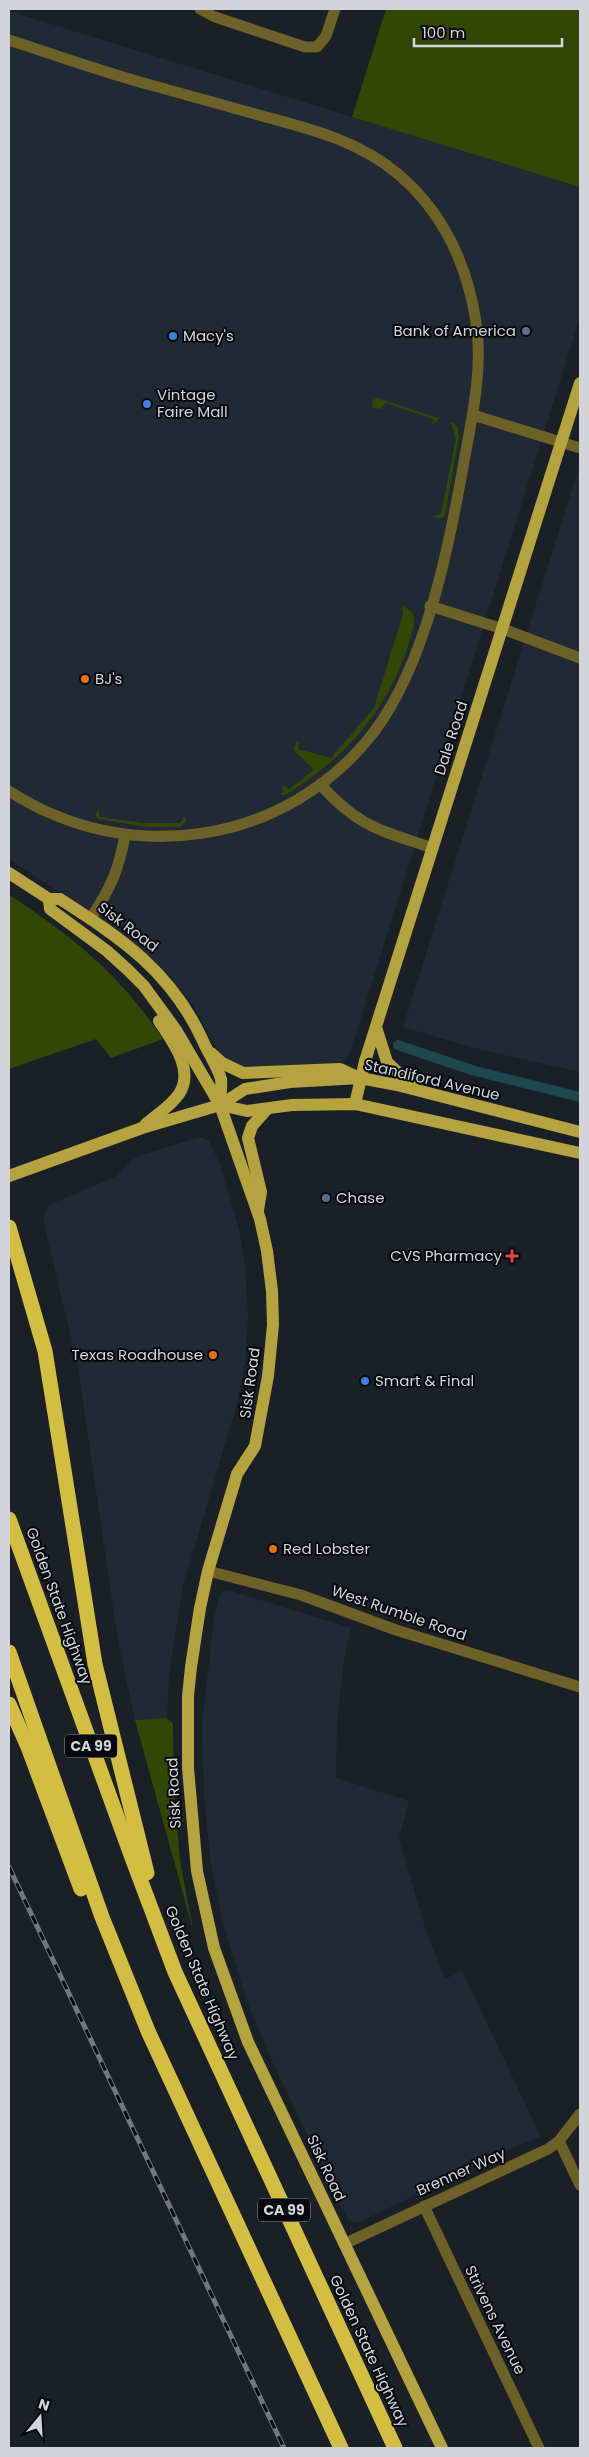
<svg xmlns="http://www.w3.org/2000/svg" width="589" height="2457" viewBox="0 0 589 2457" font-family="Poppins,sans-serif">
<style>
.built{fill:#1f2a34}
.green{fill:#334705}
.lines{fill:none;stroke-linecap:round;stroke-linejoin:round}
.canal{stroke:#1f474e;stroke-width:10}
.minor{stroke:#6c6127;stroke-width:11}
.major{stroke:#b5a340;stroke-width:12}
.highway{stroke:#d3bd42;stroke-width:15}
.rail-casing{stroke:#73787d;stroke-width:5}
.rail{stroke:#070a0c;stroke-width:3;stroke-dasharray:9;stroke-linecap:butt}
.service-dot{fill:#5c6f8a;stroke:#070a0c;stroke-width:2}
.shop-dot{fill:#3f7fe0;stroke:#070a0c;stroke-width:2}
.food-dot{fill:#e8710a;stroke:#070a0c;stroke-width:2}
.health-dot{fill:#e0444e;stroke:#070a0c;stroke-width:2}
.labels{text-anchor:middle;stroke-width:4;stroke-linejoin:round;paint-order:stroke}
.shield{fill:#070a0c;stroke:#94989c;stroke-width:1}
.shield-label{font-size:14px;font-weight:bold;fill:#d1d5d9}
.poi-label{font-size:15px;fill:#d1d5d9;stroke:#070a0c;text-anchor:start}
.street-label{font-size:15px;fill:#d1d5d9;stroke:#070a0c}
</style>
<rect width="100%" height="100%" fill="#1a2126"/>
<g class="built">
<polygon points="9,11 580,187 580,317 351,1050 347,1058 338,1064 236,1068 218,1051 194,1007 163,968 114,929 9,859"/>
<polygon points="580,464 580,1072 474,1048 403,1027"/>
<polygon points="200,1137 209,1141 220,1164 240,1233 246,1276 248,1317 245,1364 237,1403 183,1586 169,1675 167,1718 135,1720 122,1661 112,1601 78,1367 43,1220 48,1205 113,1178 135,1157"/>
<polygon points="228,1590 351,1628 344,1660 337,1722 336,1778 409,1801 399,1838 427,1934 445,1979 462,1971 541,2137 509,2149 358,2223 348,2220 273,2063 248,2004 223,1924 210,1859 204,1793 202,1725 214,1618 220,1594"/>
</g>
<g class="green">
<polygon points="386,9 580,9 580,187 352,117"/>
<polygon points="377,398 438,418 439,419 432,424 433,419 386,403 380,409 372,407 373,400"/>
<polygon points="453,422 458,428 459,437 445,515 442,518 436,518 434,516 441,514 456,438 451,423"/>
<path d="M402 605 412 612C417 622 411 635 408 646 389 704 353 750 302 784 296 788 289 794 282 795L283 785 289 789 314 770 294 750 297 741 299 742 298 749 331 758 374 708 403 614Z"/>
<polygon points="98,810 100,817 143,823 180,823 184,816 186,821 180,827 147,827 98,819 95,815"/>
<path d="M9 895C73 936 120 975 163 1039L111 1058 96 1039 9 1069Z"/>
<polygon points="167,1718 173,1724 174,1794 180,1861 193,1930 135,1720"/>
</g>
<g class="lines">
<polyline class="canal" points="398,1045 475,1071 580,1097"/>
<g class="minor">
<polyline points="200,9 215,17 305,47 317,47 326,36 335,9"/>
<path d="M9 40C58 56 108 74 158 87 190 96 223 105 255 114 306 128 356 139 398 174 443 212 467 264 476 322 483 366 473 413 465 456 450 542 427 662 374 732 286 846 127 868 9 791"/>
<polyline points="473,415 580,448"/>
<polyline points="430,606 503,629 580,658"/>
<path d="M320 784C358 827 381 831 433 848"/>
<path d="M91 918C110 889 119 870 125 835"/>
<polyline points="208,1571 301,1595 396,1630 580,1687"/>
<polyline points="559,2141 580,2185"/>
<polyline points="424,2206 539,2448"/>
<polyline points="344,2244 548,2149 559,2141 580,2114"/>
</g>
<g class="major">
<path d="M9 873 49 899H60C122 939 171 971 203 1041 208 1053 218 1067 221 1079 222 1087 220 1097 220 1105"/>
<polyline points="49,899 50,909 107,951 128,970 144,986 176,1030 220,1105 260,1219 267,1251 272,1291 273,1325 268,1376 255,1446 237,1474 208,1571 200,1608 191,1667 188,1696 188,1768 197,1871 214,1948 248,2042 442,2448"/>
<polyline points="376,1027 387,1062 414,1088"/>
<polyline points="211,1053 222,1063 243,1073 340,1069 357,1077"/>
<polyline points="355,1104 365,1061 580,383"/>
<polyline points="220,1105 247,1111 292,1105 355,1104 580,1153"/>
<path d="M145 1125C155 1116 171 1106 179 1094 195 1070 172 1041 159 1021"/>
<polyline points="9,1176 142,1128 220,1105 245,1089 290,1082 360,1078 397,1085 580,1132"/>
<polyline points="258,1210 261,1192 248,1138 252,1126 267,1109"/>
</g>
<g class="highway">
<polyline points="9,1227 45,1351 95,1664 147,1873"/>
<polyline points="9,1519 131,1855 175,1972 395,2448"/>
<polyline points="9,1652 102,1917 148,2031 341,2448"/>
<polyline points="9,1704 28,1747 81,1889"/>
</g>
<g class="rail-casing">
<polyline id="rail" points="9,1867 284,2448"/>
</g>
<use href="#rail" class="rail"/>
</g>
<g class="service-dot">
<circle cx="526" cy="331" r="5"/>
<circle cx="326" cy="1198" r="5"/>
</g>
<g class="shop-dot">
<circle cx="173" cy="336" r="5"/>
<circle cx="147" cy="404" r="5"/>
<circle cx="365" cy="1381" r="5"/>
</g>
<g class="food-dot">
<circle cx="85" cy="679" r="5"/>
<circle cx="213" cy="1355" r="5"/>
<circle cx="273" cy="1549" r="5"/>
</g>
<path class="health-dot" d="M509.5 1248.5h5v5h5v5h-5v5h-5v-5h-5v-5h5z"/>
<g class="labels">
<g class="shield">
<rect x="65" y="1734.5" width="52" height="23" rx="4"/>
<rect x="258" y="2198.5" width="52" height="23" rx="4"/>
</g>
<g class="shield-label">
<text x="91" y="1751">CA 99</text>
<text x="284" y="2215">CA 99</text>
</g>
<g class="poi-label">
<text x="516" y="336" text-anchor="end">Bank of America</text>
<text x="183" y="341">Macy's</text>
<text x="157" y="400">Vintage<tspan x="157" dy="17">Faire Mall</tspan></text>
<text x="95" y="684">BJ's</text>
<text x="336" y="1203">Chase</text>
<text x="502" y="1261" text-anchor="end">CVS Pharmacy</text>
<text x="203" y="1360" text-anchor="end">Texas Roadhouse</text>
<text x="375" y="1386">Smart &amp; Final</text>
<text x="283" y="1554">Red Lobster</text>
</g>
<g class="street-label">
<text transform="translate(451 738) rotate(-72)" y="5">Dale Road</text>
<text transform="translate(128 927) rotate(37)" y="5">Sisk Road</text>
<text transform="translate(432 1080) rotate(13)" y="5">Standiford Avenue</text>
<text transform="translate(250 1383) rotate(-82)" y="5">Sisk Road</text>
<text transform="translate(59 1606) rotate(70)" y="5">Golden State Highway</text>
<text transform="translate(399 1613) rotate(19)" y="5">West Rumble Road</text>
<text transform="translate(174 1793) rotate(-93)" y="5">Sisk Road</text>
<text transform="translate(202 1983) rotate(67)" y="5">Golden State Highway</text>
<text transform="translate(326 2168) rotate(65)" y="5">Sisk Road</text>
<text transform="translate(461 2172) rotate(-24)" y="5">Brenner Way</text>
<text transform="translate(495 2320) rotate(64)" y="5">Strivens Avenue</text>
<text transform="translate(369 2351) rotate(65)" y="5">Golden State Highway</text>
</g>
</g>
<rect width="589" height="2457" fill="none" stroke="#d1d5d9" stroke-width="20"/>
<g transform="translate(40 2417) rotate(18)" stroke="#070a0c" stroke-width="4" paint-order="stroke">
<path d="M0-4L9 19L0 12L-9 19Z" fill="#d1d5d9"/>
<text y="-8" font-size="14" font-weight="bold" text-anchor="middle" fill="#d1d5d9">N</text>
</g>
<path d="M414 38v8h148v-8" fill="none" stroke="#d1d5d9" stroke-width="2.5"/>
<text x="422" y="38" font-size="15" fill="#d1d5d9" stroke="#070a0c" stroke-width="4" paint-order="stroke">100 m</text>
</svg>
